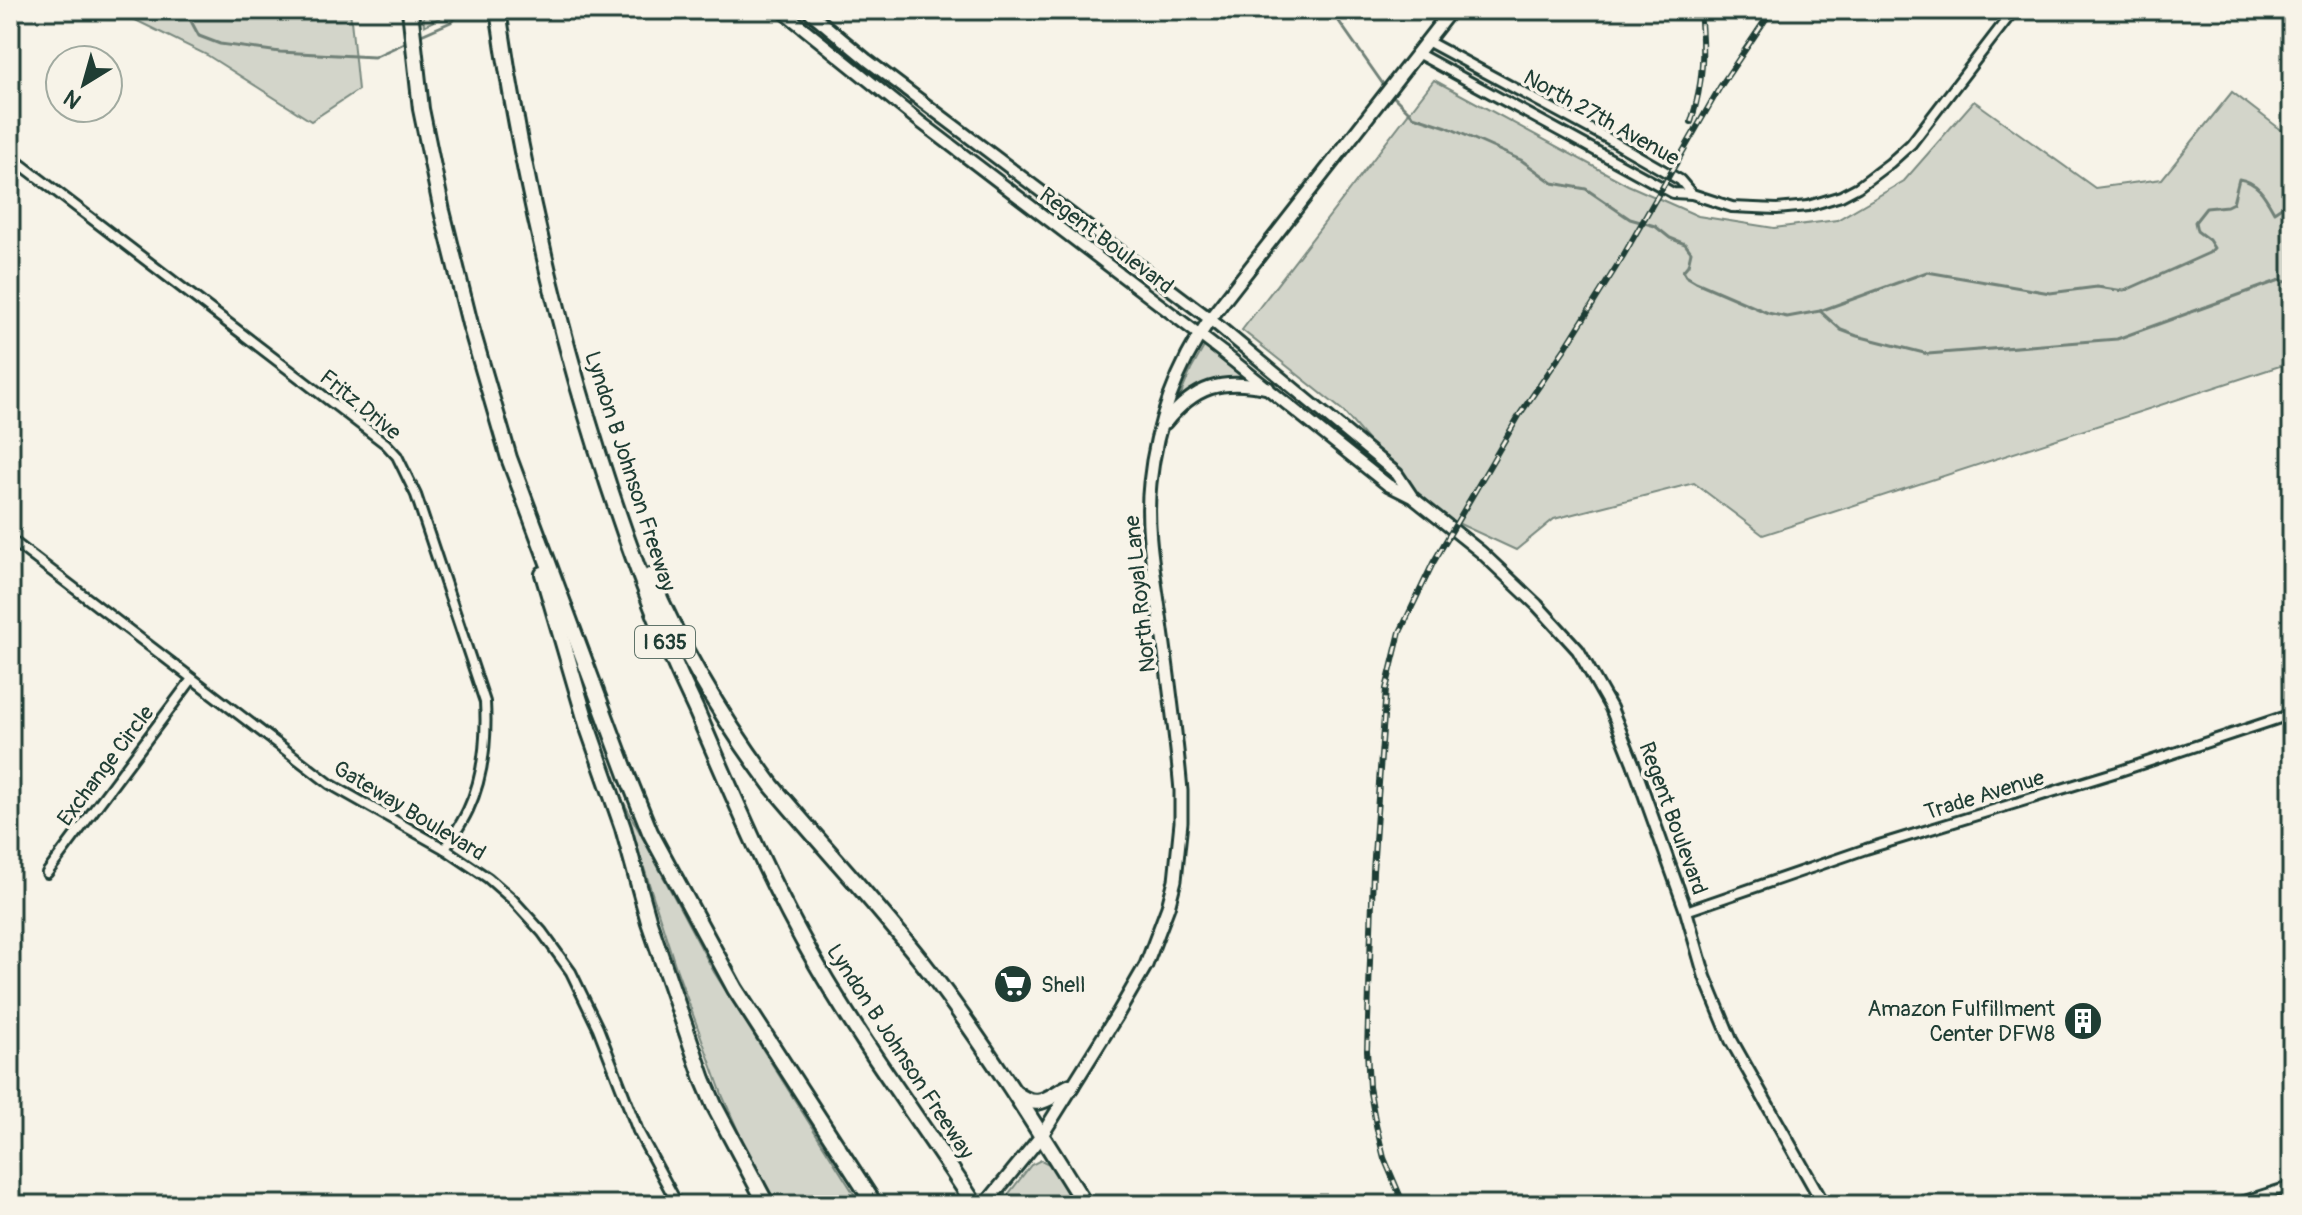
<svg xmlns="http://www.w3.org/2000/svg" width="2302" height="1215" viewBox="0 0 2302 1215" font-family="Pangolin,sans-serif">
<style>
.green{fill:#d3d5ca;stroke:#79897f;stroke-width:2}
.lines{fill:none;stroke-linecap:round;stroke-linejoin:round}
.stream{stroke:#6f8077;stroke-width:3}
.minor-casing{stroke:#1f3d34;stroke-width:14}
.tertiary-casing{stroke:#1f3d34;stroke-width:16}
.secondary-casing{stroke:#1f3d34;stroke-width:17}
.motorway-casing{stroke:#1f3d34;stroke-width:20}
.minor{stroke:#f7f3e8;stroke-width:8}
.tertiary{stroke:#f7f3e8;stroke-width:10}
.secondary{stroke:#f7f3e8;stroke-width:11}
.motorway{stroke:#f7f3e8;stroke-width:14}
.rail-casing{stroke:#1f3d34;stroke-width:6}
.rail{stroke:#f7f3e8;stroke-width:3;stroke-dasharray:9;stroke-linecap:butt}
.labels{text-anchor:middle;stroke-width:7;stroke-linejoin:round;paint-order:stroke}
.shield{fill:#f7f3e8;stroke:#60746a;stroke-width:2}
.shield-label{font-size:20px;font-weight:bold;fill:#1f3d34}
.street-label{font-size:22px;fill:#1f3d34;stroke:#f7f3e8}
.poi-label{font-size:22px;fill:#1f3d34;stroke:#f7f3e8;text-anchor:start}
</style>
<rect width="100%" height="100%" fill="#f7f3e8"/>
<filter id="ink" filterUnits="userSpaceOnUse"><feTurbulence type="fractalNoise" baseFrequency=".0125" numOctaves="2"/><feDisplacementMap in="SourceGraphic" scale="16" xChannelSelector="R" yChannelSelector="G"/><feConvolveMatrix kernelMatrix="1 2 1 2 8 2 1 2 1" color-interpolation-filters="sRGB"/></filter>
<g filter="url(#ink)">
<g class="green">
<polygon points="115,10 350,10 358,90 311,121 207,55"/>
<polygon points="423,10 455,10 424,26"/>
<polygon points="1434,80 1628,185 1698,216 1774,228 1837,220 1904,181 1974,101 2095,188 2162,179 2232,92 2284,132 2292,124 2292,362 1763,535 1694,483 1554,519 1516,550 1425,508 1342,410 1242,330"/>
<path d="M1205 345 1243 375V379C1213 384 1203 380 1177 403L1191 370Z"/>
<polygon points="622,799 714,972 861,1205 778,1205 751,1160 723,1097 676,968"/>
<polygon points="1041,1160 1051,1165 1077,1205 1000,1205 1031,1165"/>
</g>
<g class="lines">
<g class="stream">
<polyline points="185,10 199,36 220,44 280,52 374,57 409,41"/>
<polyline points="1331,10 1385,87"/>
<polyline points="419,36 451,22 464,10"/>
<path d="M1390 93 1413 116 1447 127 1521 160 1553 183 1586 189 1630 219 1655 226 1670 238 1685 244 1691 252 1688 265 1683 271 1686 276 1696 282 1768 313 1787 317 1820 311 1927 272 2050 293 2097 287 2124 291 2209 253 2214 248 2209 240 2197 231 2195 222 2206 208 2227 206 2233 203 2239 179C2258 182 2265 196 2274 212L2292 200"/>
<polyline points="1820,311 1841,330 1857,336 1928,354 2117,339 2280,280 2292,284"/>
</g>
<g class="minor-casing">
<g id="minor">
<polyline points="1427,41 1607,138 1680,180 1692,194"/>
<polyline points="1417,53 1673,193 1692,194 1732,207 1777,209 1808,206 1841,196 1858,187 1890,163 1911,144 2014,10"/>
<path d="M10 156 386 444 397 456 416 495 485 702C487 738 484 776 468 810 462 823 453 836 445 849"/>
<polyline points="10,539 330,784 445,849 488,878 512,899 542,932 571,972 598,1028 638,1131 678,1205"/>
<polyline points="47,873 192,679"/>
<polyline points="1686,911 1866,849 2117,772 2292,714"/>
<polyline points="2232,1205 2292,1186"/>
</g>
</g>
<g class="tertiary-casing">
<g id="tertiary">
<polyline points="781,10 919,121 1222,352 1388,485 1412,497 1481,552 1537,605 1578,650 1611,708 1633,763 1686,911 1705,977 1731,1040 1824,1205"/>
<polyline points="807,10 867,60 1210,319 1397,474 1411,495"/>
</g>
</g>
<g class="secondary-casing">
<g id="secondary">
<path d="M1165 423C1195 386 1221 378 1268 388"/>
<path d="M985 1205 1042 1135 1117 1015 1146 965 1168 907 1175 880 1181 822V791C1176 732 1168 674 1160 616 1154 572 1145 527 1150 483 1156 425 1177 366 1210 319L1451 10"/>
</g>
</g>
<g class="motorway-casing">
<g id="motorway">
<polyline points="410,10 421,109 442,211 470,324 509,458 627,775 650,832 735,989 875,1205"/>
<path d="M498 10C529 225 584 438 665 640 674 664 686 688 697 712 734 798 770 884 817 965 865 1048 923 1125 975 1205"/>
<polyline points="543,574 588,728 623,828 649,922 703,1079 714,1105 767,1205"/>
<path d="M650 576C682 651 723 720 772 786 824 848 880 907 930 972 986 1046 1036 1126 1085 1205"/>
<path d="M1015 1093C1040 1112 1048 1096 1071 1086"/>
</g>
</g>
<use href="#minor" class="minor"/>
<use href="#tertiary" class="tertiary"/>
<use href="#secondary" class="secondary"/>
<use href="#motorway" class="motorway"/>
<g class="rail-casing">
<g id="rail">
<path d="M1691 122C1704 81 1704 52 1700 10"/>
<polyline points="1404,1205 1384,1158 1376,1125 1369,1087 1367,1050 1373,871 1379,783 1386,689 1400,632 1433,563 1520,414 1566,347 1623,256 1720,87 1772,10"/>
</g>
</g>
<use href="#rail" class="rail"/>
</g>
</g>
<defs>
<g id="supermarket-disc" transform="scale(2)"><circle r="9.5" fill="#1f3d34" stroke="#f7f3e8"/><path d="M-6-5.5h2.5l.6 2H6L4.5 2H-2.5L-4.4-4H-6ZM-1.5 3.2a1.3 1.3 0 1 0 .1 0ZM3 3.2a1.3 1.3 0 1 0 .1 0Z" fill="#fff"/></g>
<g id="building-disc" transform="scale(2)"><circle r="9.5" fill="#1f3d34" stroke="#f7f3e8"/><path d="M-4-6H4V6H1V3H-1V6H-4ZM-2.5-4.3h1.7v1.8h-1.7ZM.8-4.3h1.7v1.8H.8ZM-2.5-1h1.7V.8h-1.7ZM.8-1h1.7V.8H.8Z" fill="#fff"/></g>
</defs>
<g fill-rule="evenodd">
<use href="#supermarket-disc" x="1013" y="984"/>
<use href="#building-disc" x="2083" y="1021"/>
</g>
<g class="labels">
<rect class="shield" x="635" y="626" width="60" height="32" rx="6"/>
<g class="shield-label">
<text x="665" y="649">I 635</text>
</g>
<g class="street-label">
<text transform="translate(1602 117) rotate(29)" y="8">North 27th Avenue</text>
<text transform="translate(1107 240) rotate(37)" y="8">Regent Boulevard</text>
<text transform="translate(361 404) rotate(39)" y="8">Fritz Drive</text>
<text transform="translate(631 471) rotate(72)" y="8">Lyndon B Johnson Freeway</text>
<text transform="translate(1139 594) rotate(-96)" y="8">North Royal Lane</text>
<text transform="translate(105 765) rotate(-53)" y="8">Exchange Circle</text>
<text transform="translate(1984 794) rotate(-17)" y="8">Trade Avenue</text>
<text transform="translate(410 810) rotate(31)" y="8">Gateway Boulevard</text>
<text transform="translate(1674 818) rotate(70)" y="8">Regent Boulevard</text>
<text transform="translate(901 1051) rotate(57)" y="8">Lyndon B Johnson Freeway</text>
</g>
<g class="poi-label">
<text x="1041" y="992">Shell</text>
<text x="2055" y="1016" text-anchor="end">Amazon Fulfillment<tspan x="2055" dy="25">Center DFW8</tspan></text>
</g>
</g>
<rect width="2302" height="1215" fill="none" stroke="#f7f3e8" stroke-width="40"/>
<rect x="20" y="20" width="2262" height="1175" fill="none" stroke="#1f3d34" stroke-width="3" filter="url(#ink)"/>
<g transform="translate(84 84) rotate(217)"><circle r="38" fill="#f7f3e8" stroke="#a1aaa0" stroke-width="2"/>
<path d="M0-6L14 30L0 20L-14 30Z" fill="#1f3d34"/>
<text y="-12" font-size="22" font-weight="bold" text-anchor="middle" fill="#1f3d34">N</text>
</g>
</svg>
